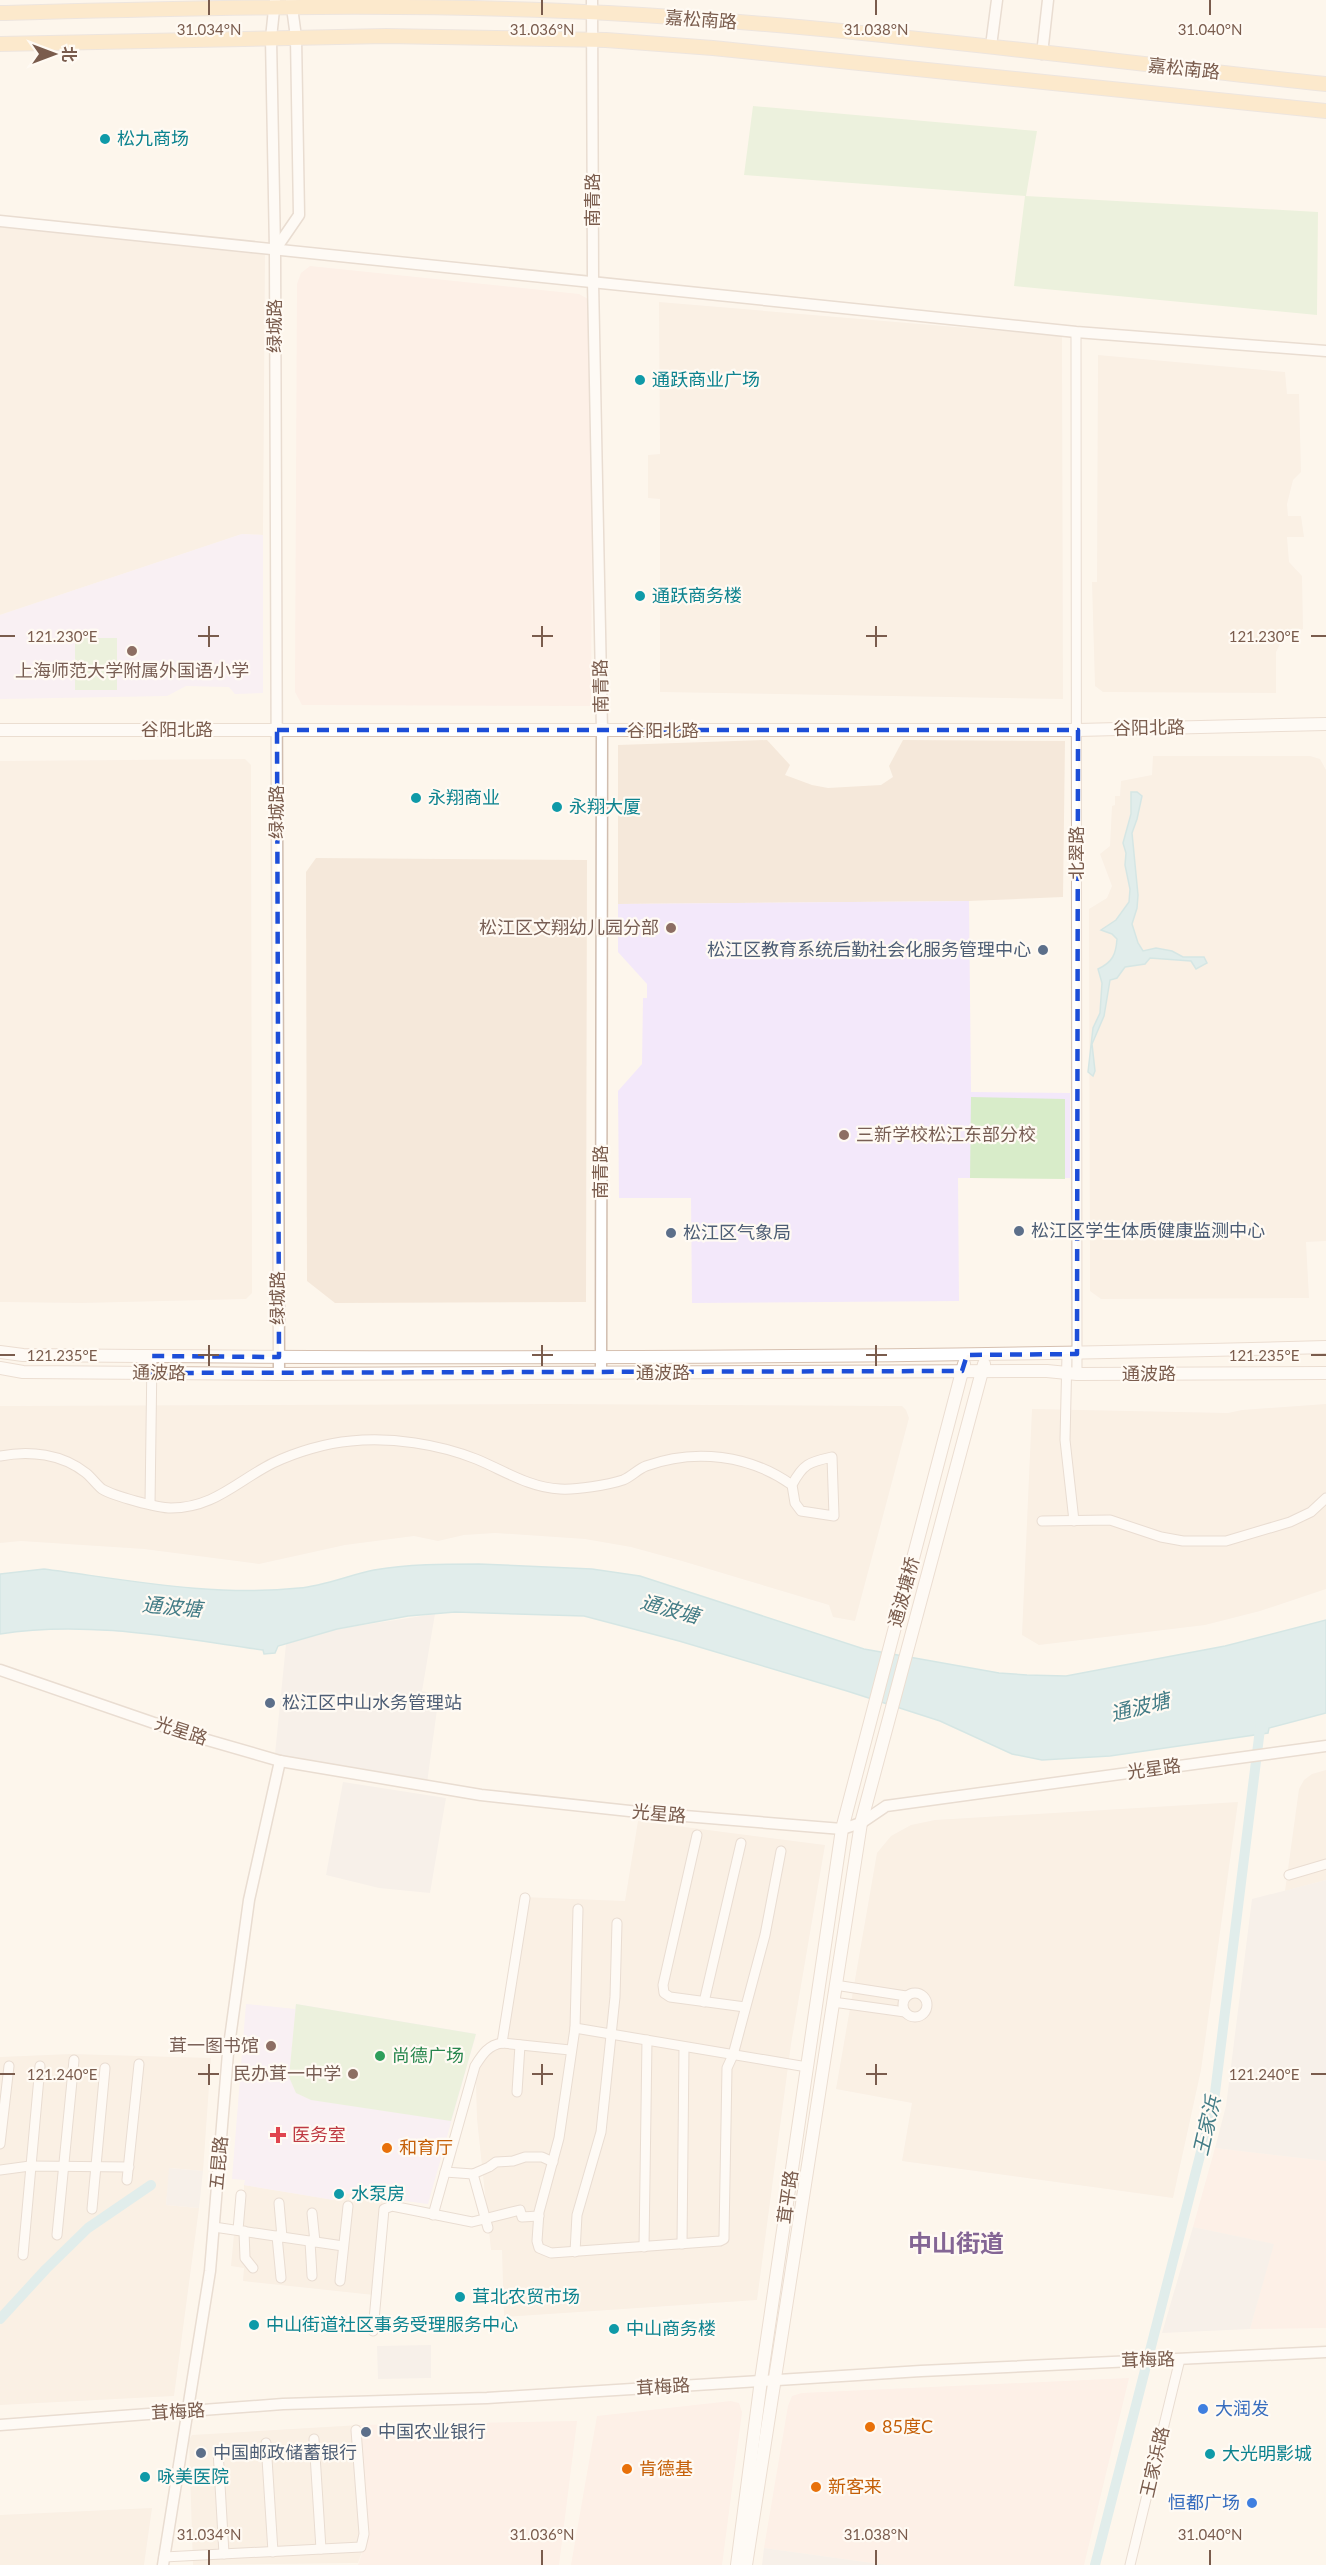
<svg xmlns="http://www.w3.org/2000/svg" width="1326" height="2565" viewBox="0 0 1326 2565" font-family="Lato,'Noto Sans SC',sans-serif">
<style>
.residential{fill:#f5e8da}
.commercial{fill:#fde8e0}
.industrial{fill:#efe9e4}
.education{fill:#f3e8fa}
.green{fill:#d8ecc9}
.water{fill:#bfe3e8;stroke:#a5d3da;stroke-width:1.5}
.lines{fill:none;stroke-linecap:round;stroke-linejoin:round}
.canal{stroke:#bfe3e8;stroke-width:10}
.minor-casing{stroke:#d1beb0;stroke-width:11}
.tertiary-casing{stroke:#d1beb0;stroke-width:13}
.secondary-casing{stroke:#d6c0b0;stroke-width:14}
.primary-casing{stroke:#dad1cd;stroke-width:16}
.minor{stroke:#fff;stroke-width:9}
.tertiary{stroke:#fff;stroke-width:10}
.secondary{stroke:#fff;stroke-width:12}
.primary{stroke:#fbd9a5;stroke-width:14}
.marked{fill:none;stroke:#1d4ed8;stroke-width:4.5;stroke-dasharray:12 8;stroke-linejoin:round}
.ticks{fill:none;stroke:#7a5c4d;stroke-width:2}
.culture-dot{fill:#0f9aa8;stroke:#fffaf3;stroke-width:2}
.education-dot{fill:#8d6e63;stroke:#fffaf3;stroke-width:2}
.service-dot{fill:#5c6f8a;stroke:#fffaf3;stroke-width:2}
.leisure-dot{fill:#2e9e5b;stroke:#fffaf3;stroke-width:2}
.health-dot{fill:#e0444e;stroke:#fffaf3;stroke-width:2}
.food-dot{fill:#e8710a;stroke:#fffaf3;stroke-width:2}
.shop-dot{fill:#3f7fe0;stroke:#fffaf3;stroke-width:2}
.labels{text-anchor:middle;stroke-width:4.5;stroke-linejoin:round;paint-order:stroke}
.street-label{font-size:18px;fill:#7a5c4d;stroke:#fffaf3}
.culture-label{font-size:18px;fill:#0d838f;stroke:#fffaf3;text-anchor:start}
.education-label{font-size:18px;fill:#785e54;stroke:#fffaf3;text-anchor:end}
.service-label{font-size:18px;fill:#4e5e75;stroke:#fffaf3;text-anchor:start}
.leisure-label{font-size:18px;fill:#27864d;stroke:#fffaf3;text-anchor:start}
.health-label{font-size:18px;fill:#be3a42;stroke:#fffaf3;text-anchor:start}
.food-label{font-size:18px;fill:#c56008;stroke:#fffaf3;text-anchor:start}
.shop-label{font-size:18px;fill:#366cbe;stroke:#fffaf3;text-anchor:start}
.water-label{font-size:20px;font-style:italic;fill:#437c86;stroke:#fffaf3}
.district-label{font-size:24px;font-weight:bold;fill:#846695;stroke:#fffaf3}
.ticks-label{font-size:15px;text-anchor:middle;fill:#7a5c4d;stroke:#fffaf3;stroke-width:4.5;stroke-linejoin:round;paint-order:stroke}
</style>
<rect width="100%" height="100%" fill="#fdf6ec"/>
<g class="residential">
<polygon points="0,227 265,254 263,535 242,534 0,615"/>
<polygon points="659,302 1062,336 1063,699 660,692 660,499 648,498 648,455 660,454"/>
<polygon points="1098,355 1285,372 1287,394 1299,394 1301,472 1293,480 1287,504 1288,516 1301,516 1304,537 1287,537 1289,562 1302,576 1303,629 1294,632 1281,642 1276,652 1276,693 1103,692 1095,686 1092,582 1097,582"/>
<polygon points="767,740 790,765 785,775 812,785 828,788 881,785 893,777 889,766 903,740 1065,741 1063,897 969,901 618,904 618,745"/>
<polygon points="1153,756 1310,756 1320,759 1326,770 1326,1241 1306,1242 1309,1298 1101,1299 1090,1291 1089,909 1107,898 1112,886 1100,854 1110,846 1112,806 1115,805 1115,796 1120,796 1121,781 1152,775"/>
<polygon points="245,759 251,765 252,1293 246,1299 82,1303 0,1302 0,761"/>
<polygon points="316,858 587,860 586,1302 335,1303 307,1281 306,872"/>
<polygon points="550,1404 902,1406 906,1410 909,1418 855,1621 833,1617 829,1605 682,1561 631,1547 585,1539 495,1533 464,1535 438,1541 414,1536 345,1545 259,1564 144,1549 21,1541 0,1543 0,1406"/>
<polygon points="1326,1404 1326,1589 1260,1611 1205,1625 1039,1645 1022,1635 1032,1409 1228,1413 1242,1410"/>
<polygon points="1326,1770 1326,1880 1285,1891 1299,1789 1304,1780 1312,1774"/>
<polygon points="1238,1802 1201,2070 1173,2198 902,2161 912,2103 836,2089 877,1853 891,1836 911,1825 935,1820"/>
<polygon points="638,1821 825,1845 791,2044 757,2300 504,2317 502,2250 491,2250 477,2119 476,2083 480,2065 491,2049 498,2046 522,1897 625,1901"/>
<polygon points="71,2054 211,2058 203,2171 170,2168 166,2205 199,2208 174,2396 0,2405 0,2057"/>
<polygon points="244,2185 334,2200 335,2196 343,2193 383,2198 374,2295 243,2281 244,2268 231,2266 238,2192 244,2193"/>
<polygon points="360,2425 368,2535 358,2563 193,2565 189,2440 192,2435"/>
<polygon points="152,2508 144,2565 0,2565 0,2515"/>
</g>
<g class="commercial">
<polygon points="310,266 579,294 588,299 593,309 591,706 302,705 295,692 297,284 301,273"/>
<polygon points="1215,2148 1326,2161 1326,2328 1250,2329 1273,2244 1193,2227"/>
<polygon points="1129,2378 1084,2565 887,2565 764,2548 788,2406 792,2396 802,2393"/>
<polygon points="731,2401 739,2403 742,2412 722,2565 571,2565 597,2416"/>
<polygon points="577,2421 559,2565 358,2565 368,2535 360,2425"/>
</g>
<g class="industrial">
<polygon points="435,1614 422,1691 439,1695 427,1783 275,1754 286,1644 337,1629"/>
<polygon points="343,1782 446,1798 430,1893 379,1888 326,1875"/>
<polygon points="1326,1880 1326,2161 1215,2148 1226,2106 1252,1899"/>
<polygon points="169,2168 203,2171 199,2208 166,2205"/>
<polygon points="1193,2227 1274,2244 1250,2329 1162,2333"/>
<polygon points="431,2345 431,2378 378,2379 377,2346"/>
<polygon points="764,2548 887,2565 762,2565"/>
</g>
<g class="education">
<polygon points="242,534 263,535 263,693 235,694 229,687 186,686 167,696 0,699 0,615"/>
<polygon points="969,901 971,1092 1070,1093 1070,1178 958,1178 959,1301 692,1303 691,1198 619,1198 618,1091 642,1064 643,998 647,998 647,984 618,952 618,904"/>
<polygon points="246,2004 295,2009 296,2004 476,2034 428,2204 343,2193 342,2197 335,2196 334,2200 244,2185 245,2180 232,2179"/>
</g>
<g class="green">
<polygon points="753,106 1037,131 1026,196 1318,212 1317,315 1014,286 1025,196 744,175"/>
<rect x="75" y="638" width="42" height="52"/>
<polygon points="971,1097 1065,1099 1065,1179 970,1178"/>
<polygon points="296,2004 476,2034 451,2121 311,2100 296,2093 289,2077"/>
</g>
<g class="water">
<path d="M1131 792H1137L1142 796 1137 819 1132 833 1138 895 1137 908 1132 924 1138 943 1143 951 1156 948 1172 951 1183 957H1204L1207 963 1196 969 1191 961 1150 958 1145 964 1125 967 1117 978 1110 980 1104 1016 1092 1044 1095 1071 1093 1076 1088 1072 1093 1028 1100 1013 1102 983 1098 969C1113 962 1116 954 1117 939L1112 934 1101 930 1116 920 1129 902 1130 889 1125 865 1126 853 1123 843 1131 814Z"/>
<path d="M479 1564 592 1569 640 1576 864 1649 999 1673 1027 1675 1066 1676 1225 1646 1326 1620V1713L1269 1728 1268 1733 1110 1756 1042 1760 1012 1754 940 1721 847 1691 679 1641 584 1616 455 1612 408 1616 337 1629 278 1646 275 1653 264 1654 263 1650C177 1638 87 1620 0 1634V1574L44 1569C128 1580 214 1597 299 1588 324 1586 349 1575 374 1570 408 1564 444 1564 479 1564Z"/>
</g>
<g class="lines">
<g class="canal">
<polyline points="0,2319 46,2269 88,2228 151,2185"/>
<polyline points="1095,2565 1214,2101 1261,1721"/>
</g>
<g class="minor-casing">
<g id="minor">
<polyline points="1076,332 1077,1374"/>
<polyline points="1067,1354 1065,1440 1074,1521"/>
<path d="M0 1456C30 1450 62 1454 86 1473 92 1478 96 1484 102 1489 114 1496 157 1508 171 1508 214 1508 237 1481 273 1463 296 1452 326 1443 351 1441 392 1437 438 1444 476 1459 503 1470 530 1488 560 1489 576 1490 608 1485 623 1480 631 1477 638 1469 646 1466 695 1448 750 1455 792 1485L795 1503 801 1511 834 1516 832 1457C809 1462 803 1464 792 1485"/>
<polyline points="150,1504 152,1356"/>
<polyline points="1042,1521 1110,1520 1161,1537 1183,1541 1226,1541 1290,1522 1311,1512 1326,1498"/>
<polyline points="697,1835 663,1985 664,1993 670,1997 745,2007"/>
<polyline points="1289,1875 1326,1864"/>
<polyline points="578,1909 575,2028 559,2138 539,2212 537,2241 539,2248 551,2253 720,2241 724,2239 724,2235 727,2068 733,2055 765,1935 781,1851"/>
<polyline points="835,1985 906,1996"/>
<circle cx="915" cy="2005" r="12"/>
<polyline points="704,2002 741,1843"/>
<polyline points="833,2002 905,2012"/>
<polyline points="575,2028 807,2067"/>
<polyline points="502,2043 525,1898"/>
<polyline points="517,2092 520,2045"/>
<polyline points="0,2144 9,2066"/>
<polyline points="0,2170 30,2166 129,2167"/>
<polyline points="445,2172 473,2174 489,2167 496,2162 513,2161 525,2157 542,2157 553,2162"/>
<polyline points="473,2174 488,2228"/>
<polyline points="127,2180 139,2064"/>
<polyline points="279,2203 282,2237"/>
<polyline points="92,2209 105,2068"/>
<polyline points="312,2213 315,2242"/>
<path d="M433 2215 475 2066C482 2055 488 2045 502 2043L570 2050"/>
<polyline points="214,2227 343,2246"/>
<polyline points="238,2230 241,2195"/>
<polyline points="244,2231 245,2258 253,2268"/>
<polyline points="57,2235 74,2060"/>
<polyline points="277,2236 281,2278"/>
<polyline points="310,2241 312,2276"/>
<polyline points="682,2244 684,2047"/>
<polyline points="644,2247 647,2040"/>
<polyline points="575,2252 577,2215 601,2132 615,1997 617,1923"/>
<polyline points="23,2255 40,2066"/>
<polyline points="340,2281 348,2206"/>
<polyline points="373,2331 384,2209 392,2206 472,2222 520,2210 522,2217 539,2216"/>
<polyline points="314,2439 321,2549"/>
<polyline points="266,2443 273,2552"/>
<polyline points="218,2450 224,2554"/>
<polyline points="164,2557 361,2547 364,2534 356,2430"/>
<polyline points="1130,2565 1180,2359"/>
</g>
</g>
<g class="tertiary-casing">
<g id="tertiary">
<polyline points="275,0 271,38 275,250 279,1374"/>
<polyline points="592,0 593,282 602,731 601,1373"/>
<polyline points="991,46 997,0"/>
<polyline points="1042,54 1048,0"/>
<polyline points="0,221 1076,332 1326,351"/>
<polyline points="275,250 299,215 296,37 291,0"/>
<polyline points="0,1670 183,1733 280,1761 481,1795 648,1813 842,1829 861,1823 886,1806 1326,1746"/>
<polyline points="0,2425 283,2404 487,2398 921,2371 1326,2352"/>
<polyline points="163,2565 210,2271 228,2053 249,1900 280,1761"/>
</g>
</g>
<g class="secondary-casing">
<g id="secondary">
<polyline points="0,730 1078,730 1326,724"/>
<path d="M0 1352 23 1355C457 1359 892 1359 1326 1347"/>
<polyline points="0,1368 23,1372 279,1374 1047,1371 1077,1374 1326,1373"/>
<polyline points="737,2565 761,2380 842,1829 964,1364"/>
<polyline points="746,2565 861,1823 984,1364"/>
</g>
</g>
<g class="primary-casing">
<g id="primary">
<path d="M0 13C202 8 406 2 608 13 848 26 1087 59 1326 84"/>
<polyline points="0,44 386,36 606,40 713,48 1326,111"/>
</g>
</g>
<use href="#minor" class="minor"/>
<use href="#tertiary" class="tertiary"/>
<use href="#secondary" class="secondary"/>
<use href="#primary" class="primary"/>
</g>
<path d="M0 0H1326V2565H0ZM277 730H1078L1077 1354 967 1355 962 1371 151 1373 152 1356 279 1357Z" fill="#fdf6ec" fill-opacity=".55" fill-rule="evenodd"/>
<path class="marked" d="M277 730H1078L1077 1354 967 1355 962 1371 151 1373 152 1356 279 1357Z"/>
<path class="ticks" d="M209 0V15M542 0V15M876 0V15M1210 0V15M209 626V647M542 626V647M876 626V647M0 636H15M198 636H219M532 636H553M866 636H887M1311 636H1326M209 1345V1366M542 1345V1366M876 1345V1366M0 1355H15M198 1355H219M532 1355H553M866 1355H887M1311 1355H1326M209 2064V2085M542 2064V2085M876 2064V2085M0 2074H15M198 2074H219M532 2074H553M866 2074H887M1311 2074H1326M209 2550V2565M542 2550V2565M876 2550V2565M1210 2550V2565"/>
<g class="culture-dot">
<circle cx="105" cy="139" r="6"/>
<circle cx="640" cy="380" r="6"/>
<circle cx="640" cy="596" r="6"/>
<circle cx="416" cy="798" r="6"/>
<circle cx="557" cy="807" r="6"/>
<circle cx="339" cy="2194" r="6"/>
<circle cx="460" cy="2297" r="6"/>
<circle cx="254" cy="2325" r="6"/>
<circle cx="614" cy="2329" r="6"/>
<circle cx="1210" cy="2454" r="6"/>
<circle cx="145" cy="2477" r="6"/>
</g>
<g class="education-dot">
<circle cx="132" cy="651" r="6"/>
<circle cx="671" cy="928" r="6"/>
<circle cx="844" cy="1135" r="6"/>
<circle cx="271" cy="2046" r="6"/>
<circle cx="353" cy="2074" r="6"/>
</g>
<g class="service-dot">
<circle cx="1043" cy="950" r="6"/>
<circle cx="1019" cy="1231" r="6"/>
<circle cx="671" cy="1233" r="6"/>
<circle cx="270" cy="1703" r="6"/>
<circle cx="366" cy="2432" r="6"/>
<circle cx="201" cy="2453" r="6"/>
</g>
<circle class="leisure-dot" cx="380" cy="2056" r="6"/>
<path class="health-dot" d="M275 2126h6v6h6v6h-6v6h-6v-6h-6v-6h6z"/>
<g class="food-dot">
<circle cx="387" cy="2148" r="6"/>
<circle cx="870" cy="2427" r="6"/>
<circle cx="627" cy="2469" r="6"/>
<circle cx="816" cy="2487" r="6"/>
</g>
<g class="shop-dot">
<circle cx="1203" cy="2409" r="6"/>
<circle cx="1252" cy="2503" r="6"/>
</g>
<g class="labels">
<g class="street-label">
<text transform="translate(701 20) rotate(4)" y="6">嘉松南路</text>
<text transform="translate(1184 69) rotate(6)" y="6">嘉松南路</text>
<text transform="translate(593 200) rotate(-90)" y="6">南青路</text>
<text transform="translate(275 326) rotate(-90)" y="6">绿城路</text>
<text transform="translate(601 686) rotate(-91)" y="6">南青路</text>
<text transform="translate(1149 728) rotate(-1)" y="6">谷阳北路</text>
<text x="177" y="736">谷阳北路</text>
<text x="663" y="737">谷阳北路</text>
<text transform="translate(277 812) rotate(-90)" y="6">绿城路</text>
<text transform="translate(1077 853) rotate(-90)" y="6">北翠路</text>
<text transform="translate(601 1172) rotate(-90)" y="6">南青路</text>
<text transform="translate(278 1298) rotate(-90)" y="6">绿城路</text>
<text transform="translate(159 1373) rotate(1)" y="6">通波路</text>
<text x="663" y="1379">通波路</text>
<text x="1149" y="1380">通波路</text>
<text transform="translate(904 1592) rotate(-75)" y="6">通波塘桥</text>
<text transform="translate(181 1731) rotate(18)" y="6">光星路</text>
<text transform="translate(1154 1769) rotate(-8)" y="6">光星路</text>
<text transform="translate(659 1814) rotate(5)" y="6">光星路</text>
<text transform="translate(219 2163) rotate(-85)" y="6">五昆路</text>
<text transform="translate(788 2197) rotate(-82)" y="6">茸平路</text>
<text transform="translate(1148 2360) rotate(-2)" y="6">茸梅路</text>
<text transform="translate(663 2387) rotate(-4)" y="6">茸梅路</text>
<text transform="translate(178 2412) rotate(-4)" y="6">茸梅路</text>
<text transform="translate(1155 2462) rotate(-77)" y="6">王家浜路</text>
</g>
<g class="culture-label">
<text x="117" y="145">松九商场</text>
<text x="652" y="386">通跃商业广场</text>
<text x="652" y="602">通跃商务楼</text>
<text x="428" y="804">永翔商业</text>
<text x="569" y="813">永翔大厦</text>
<text x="351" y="2200">水泵房</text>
<text x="472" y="2303">茸北农贸市场</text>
<text x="266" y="2331">中山街道社区事务受理服务中心</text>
<text x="626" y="2335">中山商务楼</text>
<text x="1222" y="2460">大光明影城</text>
<text x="157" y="2483">咏美医院</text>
</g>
<g class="education-label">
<text x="132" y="677" text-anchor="middle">上海师范大学附属外国语小学</text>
<text x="659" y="934">松江区文翔幼儿园分部</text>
<text x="856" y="1141" text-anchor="start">三新学校松江东部分校</text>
<text x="259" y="2052">茸一图书馆</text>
<text x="341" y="2080">民办茸一中学</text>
</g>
<g class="service-label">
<text x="1031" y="956" text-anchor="end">松江区教育系统后勤社会化服务管理中心</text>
<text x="1031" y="1237">松江区学生体质健康监测中心</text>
<text x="683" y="1239">松江区气象局</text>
<text x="282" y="1709">松江区中山水务管理站</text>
<text x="378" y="2438">中国农业银行</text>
<text x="213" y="2459">中国邮政储蓄银行</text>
</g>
<g class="leisure-label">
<text x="392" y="2062">尚德广场</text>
</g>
<g class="health-label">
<text x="292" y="2141">医务室</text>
</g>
<g class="food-label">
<text x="399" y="2154">和育厅</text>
<text x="882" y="2433">85度C</text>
<text x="639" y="2475">肯德基</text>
<text x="828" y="2493">新客来</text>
</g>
<g class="shop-label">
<text x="1215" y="2415">大润发</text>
<text x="1240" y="2509" text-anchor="end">恒都广场</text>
</g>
<g class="water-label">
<text transform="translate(172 1607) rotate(5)" y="7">通波塘</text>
<text transform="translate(670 1609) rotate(15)" y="7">通波塘</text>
<text transform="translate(1140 1707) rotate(-14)" y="7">通波塘</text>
<text transform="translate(1207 2126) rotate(-77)" y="7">王家浜</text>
</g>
<g class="district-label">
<text x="956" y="2252">中山街道</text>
</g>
</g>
<g class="ticks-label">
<text x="209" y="35">31.034°N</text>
<text x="542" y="35">31.036°N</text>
<text x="876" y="35">31.038°N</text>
<text x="1210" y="35">31.040°N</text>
<text x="62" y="642">121.230°E</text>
<text x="1264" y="642">121.230°E</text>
<text x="1264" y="1361">121.235°E</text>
<text x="62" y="1361">121.235°E</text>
<text x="62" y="2080">121.240°E</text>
<text x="1264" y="2080">121.240°E</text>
<text x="209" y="2540">31.034°N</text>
<text x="542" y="2540">31.036°N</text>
<text x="876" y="2540">31.038°N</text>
<text x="1210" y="2540">31.040°N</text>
</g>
<g transform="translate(54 54) rotate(90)" stroke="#fffaf3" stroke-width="4.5" paint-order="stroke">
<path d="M0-4.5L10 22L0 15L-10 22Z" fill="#7a5c4d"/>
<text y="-9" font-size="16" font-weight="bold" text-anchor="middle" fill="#7a5c4d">北</text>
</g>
</svg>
